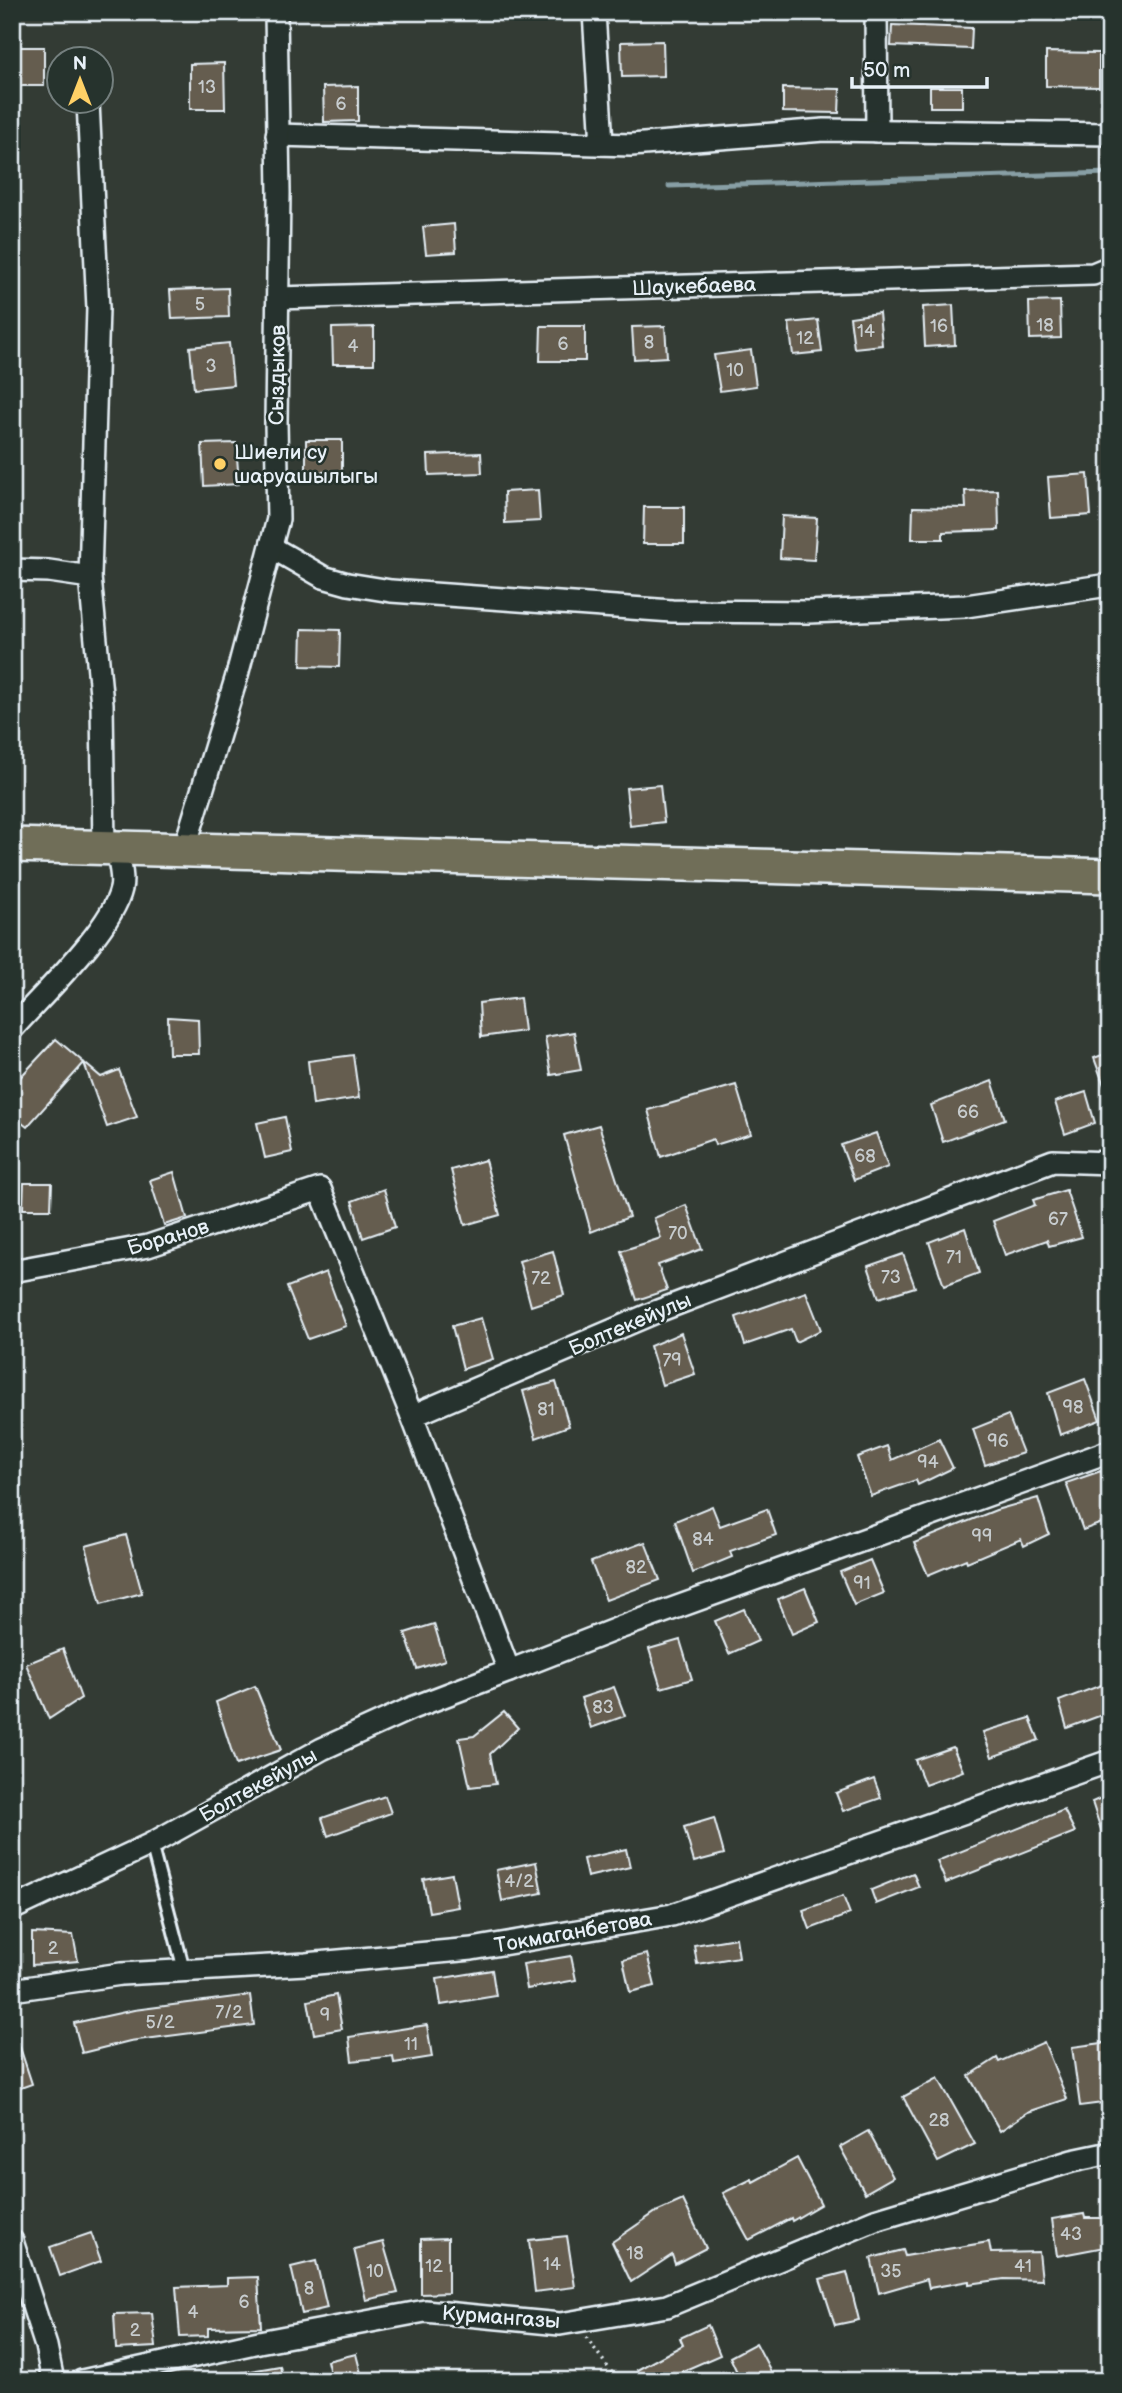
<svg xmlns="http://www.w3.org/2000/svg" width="1122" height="2393" viewBox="0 0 1122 2393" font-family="'Balsamiq Sans',sans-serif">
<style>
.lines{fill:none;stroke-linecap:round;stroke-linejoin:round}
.stream{stroke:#889fa5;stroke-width:5}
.building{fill:#655d4f;stroke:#e8f1f8;stroke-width:2}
.service-casing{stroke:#e8f1f8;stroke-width:16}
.minor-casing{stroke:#e8f1f8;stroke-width:26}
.primary-casing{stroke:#e8f1f8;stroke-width:38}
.path{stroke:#e8f1f8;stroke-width:3.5;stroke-dasharray:2 5;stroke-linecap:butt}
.service{stroke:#26332d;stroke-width:10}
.minor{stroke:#26332d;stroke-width:21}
.primary{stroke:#706e59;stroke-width:33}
.poi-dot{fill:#ffd166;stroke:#26332d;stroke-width:2.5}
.labels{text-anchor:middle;stroke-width:5;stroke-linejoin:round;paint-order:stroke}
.number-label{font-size:18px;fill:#c7ccce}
.street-label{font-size:21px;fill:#e8f1f8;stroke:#26332d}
.poi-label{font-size:21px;fill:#e8f1f8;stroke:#26332d;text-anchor:start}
</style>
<rect width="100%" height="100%" fill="#333b34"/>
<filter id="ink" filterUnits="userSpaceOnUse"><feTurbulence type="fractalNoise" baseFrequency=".0143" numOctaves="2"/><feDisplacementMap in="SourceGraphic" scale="14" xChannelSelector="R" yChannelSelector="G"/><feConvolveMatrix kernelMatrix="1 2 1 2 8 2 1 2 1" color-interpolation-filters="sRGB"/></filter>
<g filter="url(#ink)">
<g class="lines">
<polyline class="stream" points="669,186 1110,173"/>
</g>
<g class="building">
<polygon points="892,25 972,28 971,49 891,46"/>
<polygon points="663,41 664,76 622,77 621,42"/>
<rect x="12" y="47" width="32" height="39"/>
<polygon points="1046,52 1099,53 1099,87 1046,86"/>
<polygon points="224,63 225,109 190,109 190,64"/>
<polygon points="358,86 358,121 324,122 323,87"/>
<rect x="930" y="87" width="32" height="20"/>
<polygon points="783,88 840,89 839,113 783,112"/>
<polygon points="454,224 456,252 426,254 423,227"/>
<polygon points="228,288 229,317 172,319 170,290"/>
<polygon points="1060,301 1061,338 1030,339 1029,302"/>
<polygon points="953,305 955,345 925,347 923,307"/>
<polygon points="879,313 882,345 854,348 850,317"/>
<polygon points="818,320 822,352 793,355 789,323"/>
<polygon points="541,326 585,326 585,361 540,361"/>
<polygon points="665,326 667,357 634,359 632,327"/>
<polygon points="374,327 374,364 333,364 332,328"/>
<polygon points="229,343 233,385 194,389 190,347"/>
<polygon points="751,350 756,386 720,391 714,355"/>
<rect x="306" y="440" width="36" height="32"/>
<polygon points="236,443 239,484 204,486 202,444"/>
<polygon points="481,453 482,473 429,475 428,455"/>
<polygon points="1088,474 1091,515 1051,518 1048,477"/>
<polygon points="538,490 540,521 505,523 504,492"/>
<polygon points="998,490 999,530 943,532 943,539 912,539 913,507 966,508 965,491"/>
<polygon points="644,507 684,507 684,544 643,544"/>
<polygon points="782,516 817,518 814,560 780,558"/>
<polygon points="302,629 340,630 339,667 301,666"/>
<polygon points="660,785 664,822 630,826 626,788"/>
<polygon points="520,998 524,1031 481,1037 479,1003"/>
<polygon points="168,1017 198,1019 199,1054 169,1054"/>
<polygon points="574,1032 581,1070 551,1075 545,1037"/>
<polygon points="56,1039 101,1077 119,1070 137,1117 107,1127 84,1063 27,1127 12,1115 12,1086"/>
<polygon points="1110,1052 1110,1096 1108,1096 1094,1058"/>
<polygon points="353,1055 359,1098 313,1105 308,1061"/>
<polygon points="992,1081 1005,1119 943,1142 931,1105"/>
<polygon points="736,1085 751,1134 715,1145 713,1139 661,1157 648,1110"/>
<polygon points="1086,1092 1095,1123 1065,1134 1055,1102"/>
<polygon points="285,1117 292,1152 265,1158 257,1123"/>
<polygon points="599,1125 629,1217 591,1232 564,1135"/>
<polygon points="876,1133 888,1167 854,1180 841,1145"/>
<polygon points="485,1160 500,1215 465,1225 451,1170"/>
<polygon points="174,1172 187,1218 164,1225 150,1180"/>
<polygon points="24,1183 52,1183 51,1209 23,1209"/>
<polygon points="384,1189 395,1227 363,1238 352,1201"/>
<polygon points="1066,1190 1082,1237 1049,1246 1047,1240 1005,1255 993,1221 1035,1205 1033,1200"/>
<polygon points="686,1205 702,1249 658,1265 667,1290 637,1300 621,1251 661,1238 654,1218"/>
<polygon points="965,1228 979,1273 944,1286 929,1242"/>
<polygon points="553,1251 564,1295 531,1306 519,1261"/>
<polygon points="903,1254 915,1287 879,1298 868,1266"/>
<polygon points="326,1272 346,1326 308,1339 287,1287"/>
<polygon points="806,1292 821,1330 796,1342 791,1329 745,1345 736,1317"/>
<polygon points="481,1318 493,1359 463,1369 452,1326"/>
<polygon points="681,1333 695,1374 662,1385 650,1346"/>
<polygon points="1085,1379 1100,1420 1060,1435 1048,1393"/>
<polygon points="556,1382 569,1426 536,1438 523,1391"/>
<polygon points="1008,1415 1023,1453 985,1465 973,1429"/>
<polygon points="939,1439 953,1468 918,1485 916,1480 871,1496 857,1457 887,1446 892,1460"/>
<polygon points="1101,1471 1110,1494 1110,1520 1083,1530 1066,1483"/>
<polygon points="1038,1498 1049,1534 1024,1546 1021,1539 967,1562 966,1559 928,1575 914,1543 996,1510"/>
<polygon points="712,1506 720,1526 767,1509 776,1535 730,1551 732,1557 693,1573 675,1521"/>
<polygon points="126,1535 142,1593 101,1604 86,1546"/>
<polygon points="645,1542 660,1580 606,1600 591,1562"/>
<polygon points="870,1560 884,1593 854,1605 840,1572"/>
<polygon points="805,1588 819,1622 792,1634 778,1599"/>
<polygon points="744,1609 758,1641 729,1654 715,1621"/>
<polygon points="434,1624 445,1660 417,1669 405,1633"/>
<polygon points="680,1640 692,1679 661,1688 649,1649"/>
<polygon points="63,1649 81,1698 49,1719 26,1664"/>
<polygon points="1104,1684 1110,1699 1110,1712 1067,1728 1059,1701"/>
<polygon points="255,1686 281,1750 236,1765 216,1702"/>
<polygon points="614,1687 625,1716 591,1728 581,1698"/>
<polygon points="504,1712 518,1728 490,1754 496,1784 470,1787 459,1738 474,1736"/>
<polygon points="1030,1718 1039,1740 992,1757 983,1732"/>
<polygon points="953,1747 963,1771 925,1785 915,1760"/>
<polygon points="874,1779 881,1798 843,1811 836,1793"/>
<polygon points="1110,1794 1110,1848 1107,1848 1092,1802"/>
<polygon points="385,1796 391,1813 328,1836 322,1818"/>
<polygon points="1064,1810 1075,1832 946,1883 937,1861"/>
<polygon points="714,1818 724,1854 694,1862 684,1827"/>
<polygon points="626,1849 630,1867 587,1877 583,1859"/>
<polygon points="536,1862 542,1893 502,1901 496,1870"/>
<polygon points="913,1873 919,1887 876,1904 871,1890"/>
<polygon points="452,1874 458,1907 429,1912 423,1879"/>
<polygon points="843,1896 850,1914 810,1929 803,1910"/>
<polygon points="32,1933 73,1935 78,1961 32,1965"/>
<polygon points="736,1938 739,1957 697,1964 694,1945"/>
<polygon points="647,1954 655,1986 630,1992 623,1960"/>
<polygon points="571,1956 576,1980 527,1989 523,1964"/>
<polygon points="492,1970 496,1996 441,2005 437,1979"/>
<polygon points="250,1995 254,2025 130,2041 82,2053 74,2023 134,2010"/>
<polygon points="336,1995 342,2029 314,2034 308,2001"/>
<polygon points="427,2025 432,2057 394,2063 393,2056 352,2061 349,2037"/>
<polygon points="15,2032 32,2084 12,2091 12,2033"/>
<polygon points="1044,2042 1067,2099 1028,2112 1000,2131 969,2076 997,2058 999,2062"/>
<polygon points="1110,2042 1110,2102 1080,2106 1072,2047"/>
<polygon points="938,2078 975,2144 938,2162 903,2097"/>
<polygon points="868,2131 893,2177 865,2193 840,2147"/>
<polygon points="797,2158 821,2204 792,2221 791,2218 749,2240 723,2193 752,2179 753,2182"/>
<polygon points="683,2200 706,2248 675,2264 672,2255 631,2282 612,2242 656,2212"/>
<polygon points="1084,2214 1085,2218 1110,2218 1110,2246 1057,2256 1052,2219"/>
<polygon points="91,2233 101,2261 60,2276 50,2247"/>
<polygon points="567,2236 575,2287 535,2292 529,2240"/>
<polygon points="448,2238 448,2293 421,2294 421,2239"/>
<polygon points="383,2242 398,2293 366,2300 354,2249"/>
<polygon points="989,2242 991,2253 1039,2252 1042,2280 1004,2279 969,2284 969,2281 929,2288 927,2279 879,2293 871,2258 903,2250 905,2256"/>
<polygon points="316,2261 327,2308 302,2314 291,2267"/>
<polygon points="847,2272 859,2320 835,2325 820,2279"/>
<polygon points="258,2277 261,2327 208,2328 208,2336 180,2337 176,2287 227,2285 227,2278"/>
<polygon points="152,2313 156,2347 116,2349 114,2314"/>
<polygon points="708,2325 720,2355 676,2374 679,2381 642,2381 637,2370 683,2345 680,2338"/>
<polygon points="756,2343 776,2381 741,2381 730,2357"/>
<polygon points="356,2354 363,2381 332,2381 327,2361"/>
<polygon points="280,2366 283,2381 239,2381 239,2373"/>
</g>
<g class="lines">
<g class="service-casing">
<polyline id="service" points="151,1844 184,1970"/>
</g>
<g class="minor-casing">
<g id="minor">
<polyline points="594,12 602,144"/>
<polyline points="876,12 877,131"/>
<polyline points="88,102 98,308 90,577"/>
<polyline points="277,135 631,145 824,130 1110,134"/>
<polyline points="278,298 1093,274 1110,267"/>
<polyline points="271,547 323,577 348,584 391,591 672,611 808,612 966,606 1102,586"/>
<polyline points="12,570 49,571 90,577 102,704 104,848"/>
<polyline points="184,850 236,679 278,519 276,423 279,193 276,12"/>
<path d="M12 1029C41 996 112 929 121 889 124 876 119 861 116 847"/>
<polyline points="12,1271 148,1246 320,1189 412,1416"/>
<polyline points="509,1671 619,1628 1110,1451"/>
<polyline points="12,1909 151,1844 322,1749 412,1708 509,1671 412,1416 658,1311 1053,1161 1110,1163"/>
<polyline points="12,1990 121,1974 306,1964 472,1949 672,1915 1110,1761"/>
<polyline points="12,2241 46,2346 53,2381"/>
<polyline points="82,2381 259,2342 425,2311 560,2324 667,2306 875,2220 1072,2161 1110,2153"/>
</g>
</g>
<g class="primary-casing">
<polyline id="primary" points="12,845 1110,876"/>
</g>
<polyline class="path" points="586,2337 618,2381"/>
<use href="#service" class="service"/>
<use href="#minor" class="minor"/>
<use href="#primary" class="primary"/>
</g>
</g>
<circle class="poi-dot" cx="220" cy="464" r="7"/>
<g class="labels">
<g class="number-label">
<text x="207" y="93">13</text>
<text x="341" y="110">6</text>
<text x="200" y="310">5</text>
<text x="1045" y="331">18</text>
<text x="939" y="332">16</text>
<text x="866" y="337">14</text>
<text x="805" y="344">12</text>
<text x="649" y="348">8</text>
<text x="563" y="350">6</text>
<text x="353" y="352">4</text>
<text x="211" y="372">3</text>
<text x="735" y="376">10</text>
<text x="968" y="1118">66</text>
<text x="865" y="1162">68</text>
<text x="1058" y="1225">67</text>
<text x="678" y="1239">70</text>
<text x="954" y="1263">71</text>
<text x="891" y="1283">73</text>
<text x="541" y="1284">72</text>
<text x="672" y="1366">79</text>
<text x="1073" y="1413">98</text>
<text x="546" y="1415">81</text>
<text x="998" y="1447">96</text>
<text x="928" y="1468">94</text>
<text x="982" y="1542">99</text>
<text x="703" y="1545">84</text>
<text x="636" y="1573">82</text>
<text x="862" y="1589">91</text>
<text x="603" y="1713">83</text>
<text x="519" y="1887">4/2</text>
<text x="53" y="1954">2</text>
<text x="229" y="2018">7/2</text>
<text x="325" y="2021">9</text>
<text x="160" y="2028">5/2</text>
<text x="411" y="2050">11</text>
<text x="939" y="2126">28</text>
<text x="1071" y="2240">43</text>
<text x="635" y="2259">18</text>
<text x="552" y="2270">14</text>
<text x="434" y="2272">12</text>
<text x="1023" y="2272">41</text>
<text x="375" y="2277">10</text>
<text x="891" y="2277">35</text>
<text x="309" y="2294">8</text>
<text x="244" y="2308">6</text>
<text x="193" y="2318">4</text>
<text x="135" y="2336">2</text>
</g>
<g class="street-label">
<text transform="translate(694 286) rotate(-2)" y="7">Шаукебаева</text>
<text transform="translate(277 375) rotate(-89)" y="7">Сыздыков</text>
<text transform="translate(168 1237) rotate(-16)" y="7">Боранов</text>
<text transform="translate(630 1324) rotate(-23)" y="7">Болтекейулы</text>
<text transform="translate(258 1785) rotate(-29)" y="7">Болтекейулы</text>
<text transform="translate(573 1932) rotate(-10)" y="7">Токмаганбетова</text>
<text transform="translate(501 2317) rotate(4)" y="7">Курмангазы</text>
</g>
<g class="poi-label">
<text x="234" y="459">Шиели су<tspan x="234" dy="24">шаруашылыгы</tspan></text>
</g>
</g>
<rect width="1122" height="2393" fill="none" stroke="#26332d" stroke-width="42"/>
<rect x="21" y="21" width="1080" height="2351" fill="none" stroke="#e8f1f8" stroke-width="2.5" filter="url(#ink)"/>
<g transform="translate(80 80)"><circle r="33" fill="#26332d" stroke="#747f7e" stroke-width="2"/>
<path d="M0-5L12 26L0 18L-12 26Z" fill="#ffd166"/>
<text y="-10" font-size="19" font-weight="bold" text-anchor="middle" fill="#e8f1f8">N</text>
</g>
<path d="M852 77v10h135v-10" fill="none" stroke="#e8f1f8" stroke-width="3.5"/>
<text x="863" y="77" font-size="21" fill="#e8f1f8" stroke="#26332d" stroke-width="5" paint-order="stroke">50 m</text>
</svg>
